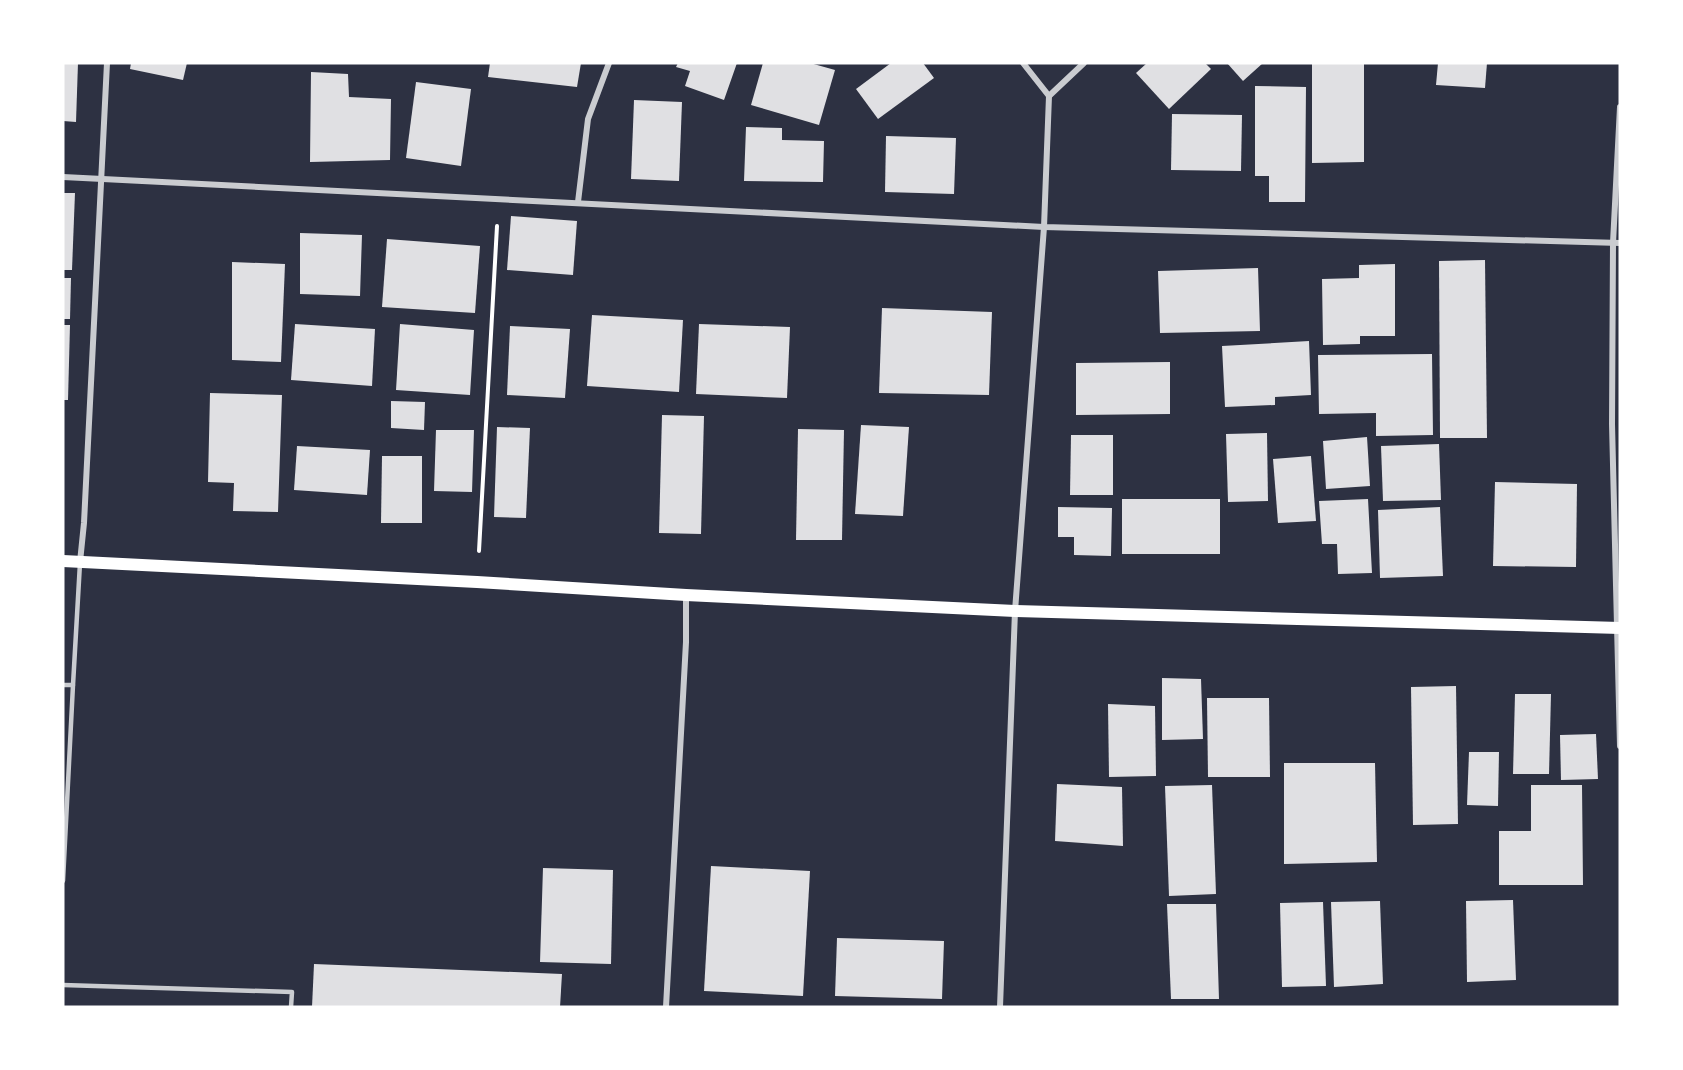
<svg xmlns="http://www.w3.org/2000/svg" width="1683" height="1070" viewBox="0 0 1683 1070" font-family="'Space Grotesk',sans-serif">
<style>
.building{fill:#e0e0e3}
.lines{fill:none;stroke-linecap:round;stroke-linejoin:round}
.path{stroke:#fff;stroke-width:4}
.service{stroke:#caccd0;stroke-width:4.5}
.minor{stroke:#caccd0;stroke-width:6}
.secondary{stroke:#fff;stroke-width:12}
</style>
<rect width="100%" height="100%" fill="#2d3142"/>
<g class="building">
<polygon points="63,63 78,63 76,122 63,121"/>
<polygon points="131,63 187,63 183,80 130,69"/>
<polygon points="490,63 581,63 577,87 488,77"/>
<polygon points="678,63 737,63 724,100 685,86 690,71 676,67"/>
<polygon points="763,63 810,63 835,70 819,125 751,105"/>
<polygon points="891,63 923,63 934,78 878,119 856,89"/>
<polygon points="1147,63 1205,63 1211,69 1169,109 1136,73"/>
<polygon points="1227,63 1263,63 1243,81"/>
<polygon points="1312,63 1364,63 1364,162 1312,163"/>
<polygon points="1438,63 1487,63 1485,88 1436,85"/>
<polygon points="311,72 348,74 349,97 391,99 390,160 310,162"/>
<polygon points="416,82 471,89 461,166 406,158"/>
<polygon points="1255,86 1306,87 1305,202 1269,202 1269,176 1255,176"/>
<polygon points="634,100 682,102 679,181 631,179"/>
<polygon points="1172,114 1242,115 1241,171 1171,170"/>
<polygon points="746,127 782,128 782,140 824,141 823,182 744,181"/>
<polygon points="886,136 956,138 954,194 885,192"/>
<polygon points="63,193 75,193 72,270 63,270"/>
<polygon points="511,216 577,221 573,275 507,270"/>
<polygon points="300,233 362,235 360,296 300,294"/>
<polygon points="387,239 480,246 475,313 382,307"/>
<polygon points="1485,260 1487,438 1440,438 1439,261"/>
<polygon points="232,262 285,264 281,362 232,360"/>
<polygon points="1395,264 1395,336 1360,336 1360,344 1323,345 1322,279 1359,278 1359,265"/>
<polygon points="1258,268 1260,331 1160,333 1158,271"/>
<polygon points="63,278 71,278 70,319 63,319"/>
<polygon points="882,308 992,312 989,395 879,393"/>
<polygon points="592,315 683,320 679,392 587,386"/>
<polygon points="295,324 375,329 372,386 291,380"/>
<polygon points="400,324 474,330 470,395 396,390"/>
<polygon points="699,324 790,327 787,398 696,394"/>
<polygon points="63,325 70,325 68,400 63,400"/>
<polygon points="510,326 570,329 565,398 507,395"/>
<polygon points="1309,341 1311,395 1275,397 1275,405 1225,407 1222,346"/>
<polygon points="1432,354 1433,435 1376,436 1376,413 1319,414 1318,355"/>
<polygon points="1170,362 1170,414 1076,415 1076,363"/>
<polygon points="210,393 282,395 278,512 233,511 234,483 208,482"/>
<polygon points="391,401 425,402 424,430 391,428"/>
<polygon points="662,415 704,416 701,534 659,533"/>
<polygon points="861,425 909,427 903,516 855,514"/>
<polygon points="497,427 530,428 526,518 494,517"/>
<polygon points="798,429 844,430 842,540 796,540"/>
<polygon points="436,430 474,430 472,492 434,491"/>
<polygon points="1267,433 1268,501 1228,502 1226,434"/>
<polygon points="1071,435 1113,435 1113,495 1070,495"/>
<polygon points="1367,437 1370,486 1326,489 1323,441"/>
<polygon points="1439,444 1441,500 1383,501 1381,446"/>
<polygon points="297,446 370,450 367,495 294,490"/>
<polygon points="382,456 422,456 422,523 381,523"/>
<polygon points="1311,456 1316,521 1278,523 1273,459"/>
<polygon points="1495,482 1577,484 1576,567 1493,566"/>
<rect x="1122" y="499" width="98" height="55"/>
<polygon points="1368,499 1372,573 1338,574 1337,544 1322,544 1319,501"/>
<polygon points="1058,507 1112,508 1111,556 1074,555 1074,537 1058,537"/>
<polygon points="1440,507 1443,576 1380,578 1378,510"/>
<polygon points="1162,678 1201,679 1203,739 1162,740"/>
<polygon points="1456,686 1458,824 1413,825 1411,687"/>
<polygon points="1515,694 1551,694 1549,774 1513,774"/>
<polygon points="1207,698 1269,698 1270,777 1208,777"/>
<polygon points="1108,704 1155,706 1156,776 1109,777"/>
<polygon points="1596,734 1598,779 1561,780 1560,735"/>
<polygon points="1469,752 1499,752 1498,806 1467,805"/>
<polygon points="1284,763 1375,763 1377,862 1284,864"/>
<polygon points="1057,784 1122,787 1123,846 1055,841"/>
<polygon points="1212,785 1216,894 1169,896 1165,786"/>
<polygon points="1531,785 1582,785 1583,885 1499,885 1499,831 1531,831"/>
<polygon points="711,866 810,871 803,996 704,991"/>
<polygon points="543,868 613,870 611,964 540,962"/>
<polygon points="1513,900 1516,980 1467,982 1466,901"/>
<polygon points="1380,901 1383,984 1334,987 1331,902"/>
<polygon points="1323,902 1326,986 1282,987 1280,903"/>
<polygon points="1167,904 1216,904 1219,999 1171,999"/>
<polygon points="837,938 944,941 942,999 835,996"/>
<polygon points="314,964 562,974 560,1007 312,1007"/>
</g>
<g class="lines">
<polyline class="path" points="479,551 497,226"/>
<g class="service">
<polyline points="63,685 73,685 80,563"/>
<polyline points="63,881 73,685"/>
<polyline points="63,985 292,992 291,1007"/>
</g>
<g class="minor">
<polyline points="1023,63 1049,96"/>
<polyline points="1620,107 1613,243 1612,424 1620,746"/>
<polyline points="63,177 1044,227 1620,243"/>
<polyline points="578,202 588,119 609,63"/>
<polyline points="80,562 84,523 107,63"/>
<polyline points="666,1007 686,642 686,595"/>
<polyline points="1000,1007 1015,611 1044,227 1049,96 1084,63"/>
</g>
<polyline class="secondary" points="63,561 477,582 686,595 1015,611 1620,628"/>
</g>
<rect width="1683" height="1070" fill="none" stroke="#ffffff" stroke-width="129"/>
</svg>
